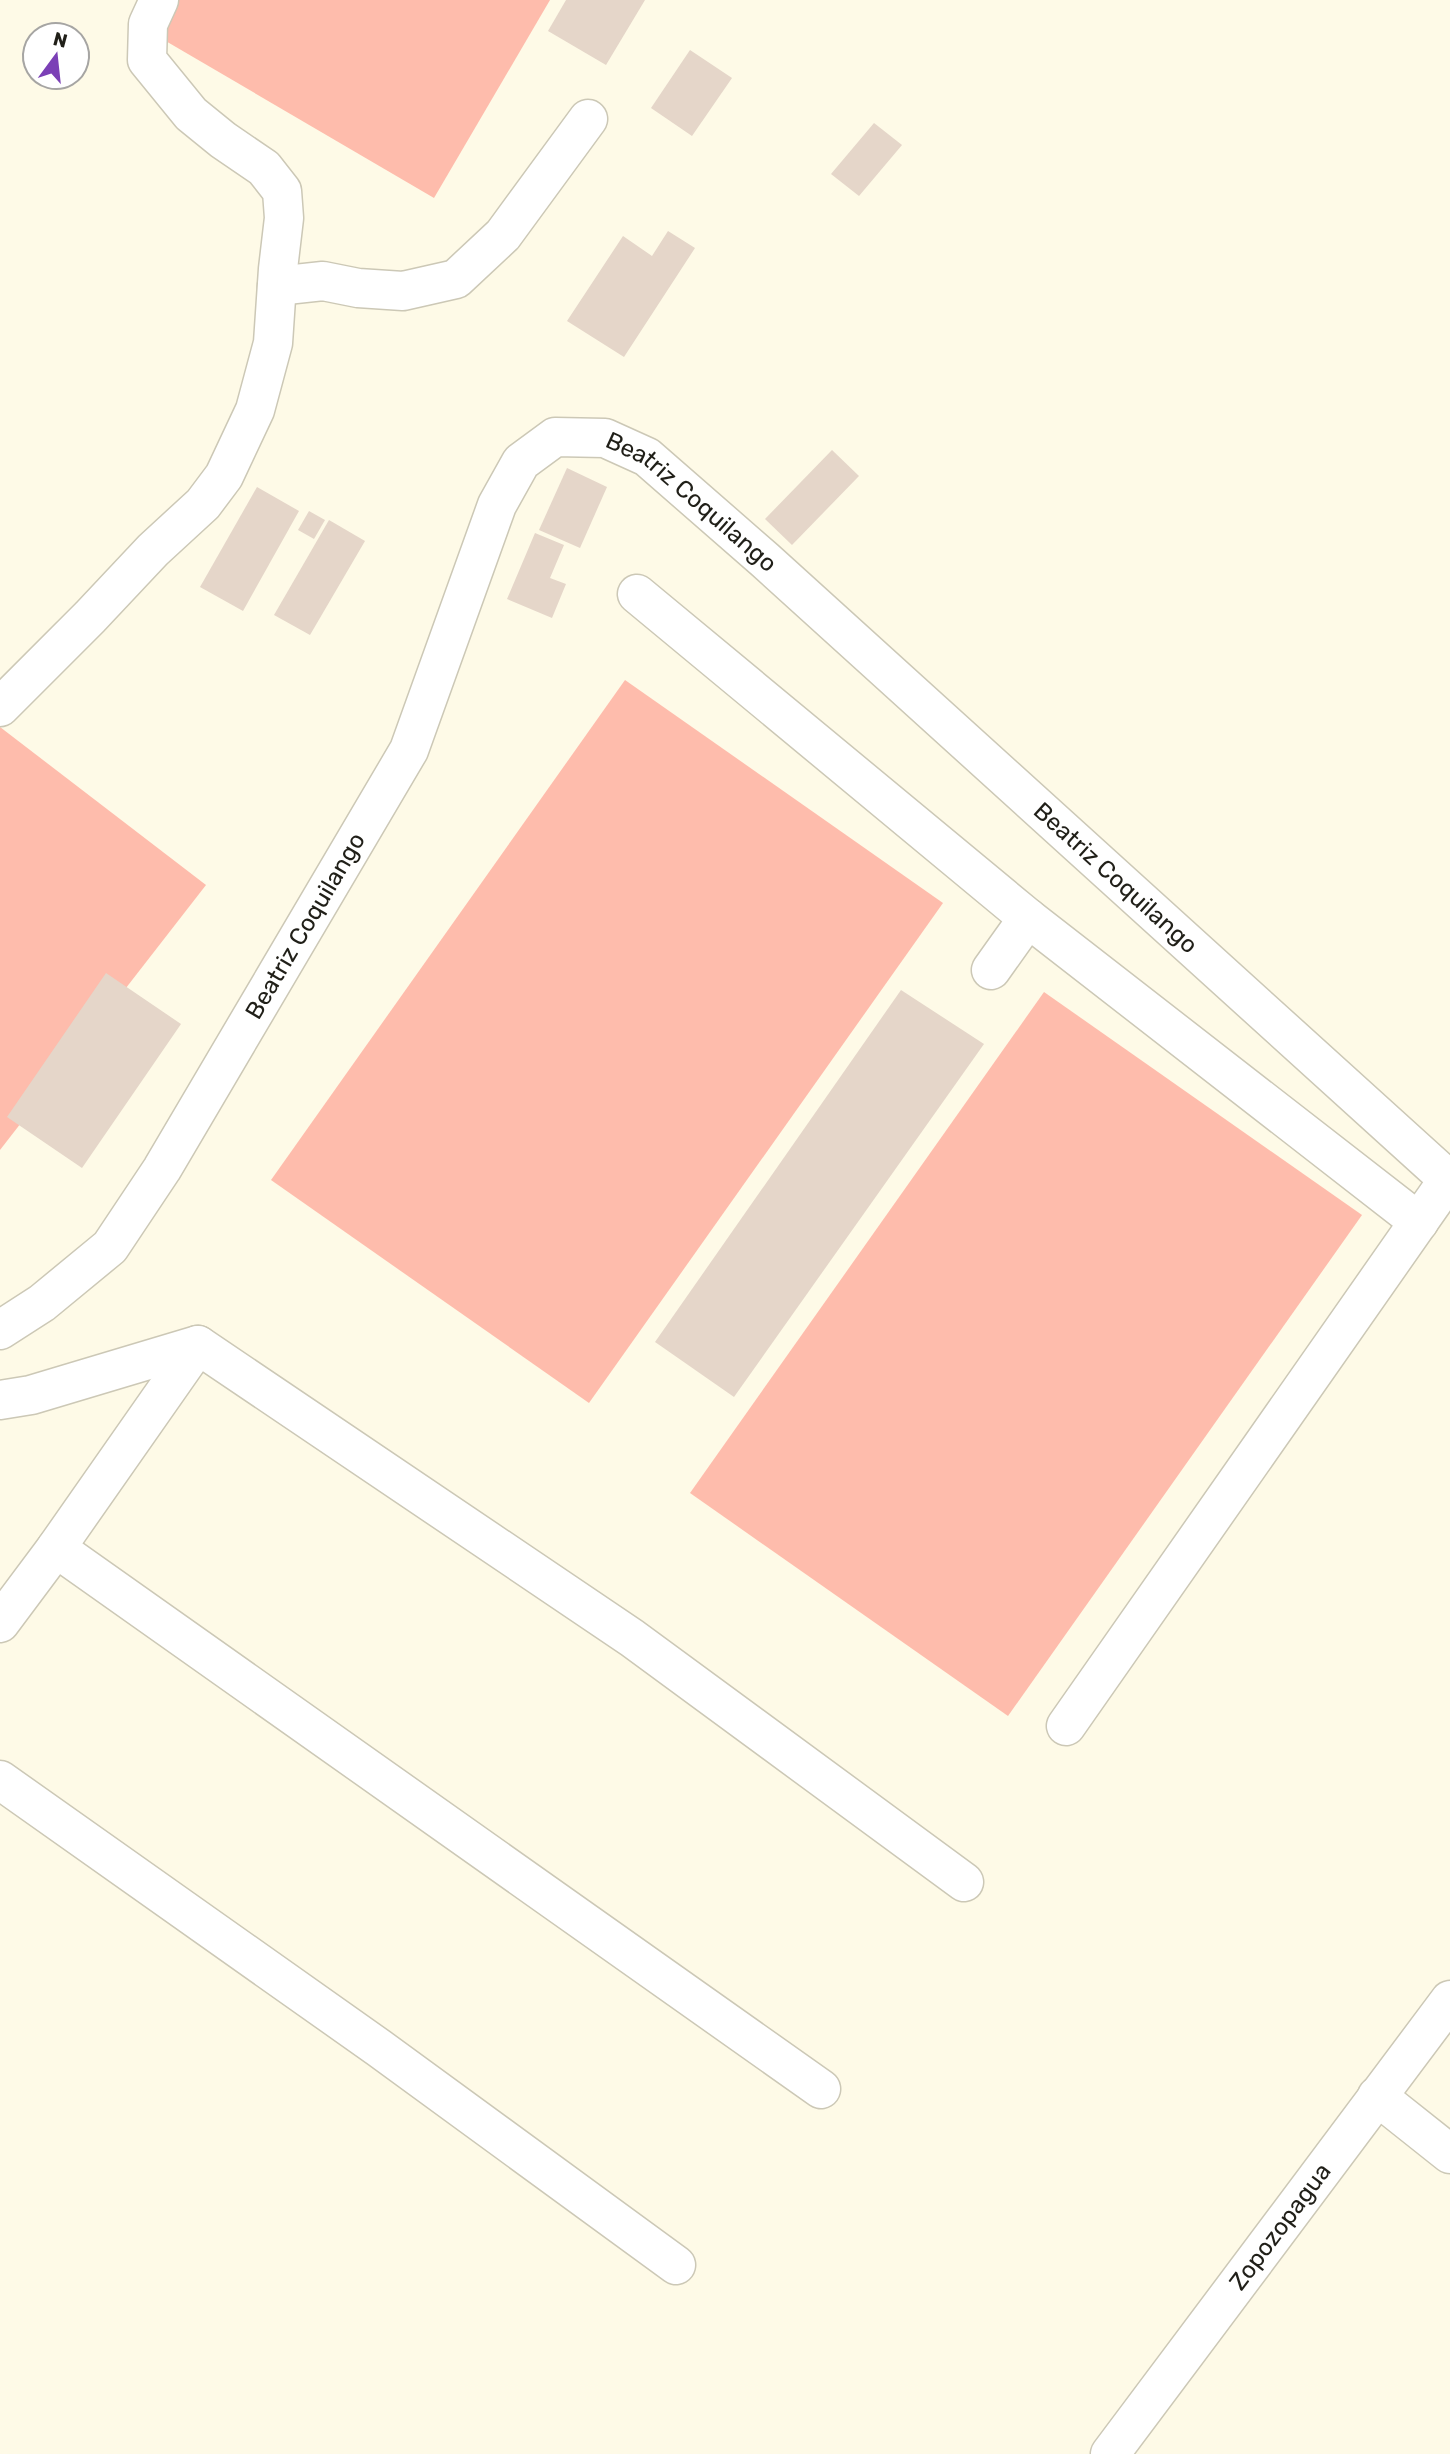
<svg xmlns="http://www.w3.org/2000/svg" width="1450" height="2454" viewBox="0 0 1450 2454" font-family="Rubik,sans-serif">
<style>
.green{fill:#febcac}
.building{fill:#e5d6c9}
.lines{fill:none;stroke-linecap:round;stroke-linejoin:round}
.minor-casing{stroke:#ccc8b6;stroke-width:41}
.minor{stroke:#fff;stroke-width:38}
.labels{text-anchor:middle;stroke-width:5;stroke-linejoin:round;paint-order:stroke}
.street-label{font-size:24px;fill:#201f18;stroke:#fff}
</style>
<rect width="100%" height="100%" fill="#fefae7"/>
<g class="green">
<polygon points="172,0 550,0 434,198 152,33"/>
<polygon points="625,680 943,903 589,1403 271,1180"/>
<polygon points="0,727 206,885 0,1150"/>
<polygon points="1044,992 1362,1215 1008,1716 690,1493"/>
</g>
<g class="building">
<polygon points="566,0 645,0 606,65 548,31"/>
<polygon points="690,50 732,78 692,136 651,108"/>
<polygon points="874,123 902,145 859,196 831,174"/>
<polygon points="668,231 695,248 624,357 567,321 623,236 652,256"/>
<polygon points="832,450 859,476 792,545 765,519"/>
<polygon points="567,468 607,487 580,548 539,530"/>
<polygon points="257,487 299,511 243,611 200,587"/>
<polygon points="309,511 325,520 314,539 298,530"/>
<polygon points="329,520 365,541 310,635 274,615"/>
<polygon points="535,533 564,545 550,578 566,584 552,618 507,599"/>
<polygon points="106,973 181,1024 82,1168 7,1117"/>
<polygon points="901,990 984,1044 734,1397 655,1342"/>
</g>
<g class="lines">
<g class="minor-casing">
<g id="minor">
<polyline points="277,286 323,281 358,288 403,291 456,279 503,235 588,119"/>
<polyline points="637,594 1028,918"/>
<polyline points="0,707 90,617 153,550 203,504 224,476 255,410 273,343 278,269 284,218 282,191 264,168 223,140 191,114 147,60 148,24 159,0"/>
<polyline points="991,970 1028,918 1419,1222"/>
<path id="s1" d="M0 1330 42 1303 110 1247 162 1169 409 750 497 505 521 462 555 437 605 438 647 457 765 560 1450 1181"/>
<polyline points="0,1400 31,1395 198,1345 632,1638 964,1882"/>
<polyline points="56,1548 821,2089"/>
<polyline points="0,1623 56,1548 198,1345"/>
<polyline points="1066,1726 1448,1180"/>
<polyline points="0,1780 379,2048 676,2265"/>
<polyline points="1377,2096 1450,2154"/>
<path id="s2" d="M1110 2454 1450 2000"/>
</g>
</g>
<use href="#minor" class="minor"/>
</g>
<g class="labels">
<g class="street-label">
<text dy="8" stroke="none"><textPath href="#s1" startOffset="1228">Beatriz Coquilango</textPath></text>
<text dy="8" stroke="none"><textPath href="#s1" startOffset="1796">Beatriz Coquilango</textPath></text>
<text dy="8" stroke="none"><textPath href="#s1" startOffset="514">Beatriz Coquilango</textPath></text>
<text dy="8" stroke="none"><textPath href="#s2" startOffset="284">Zopozopagua</textPath></text>
</g>
</g>
<g transform="translate(56 56) rotate(15)"><circle r="33" fill="#ffffff" stroke="#a6a5a3" stroke-width="2"/>
<path d="M0-5L12 26L0 18L-12 26Z" fill="#7b40b6"/>
<text y="-10" font-size="19" font-weight="bold" text-anchor="middle" fill="#201f18">N</text>
</g>
</svg>
